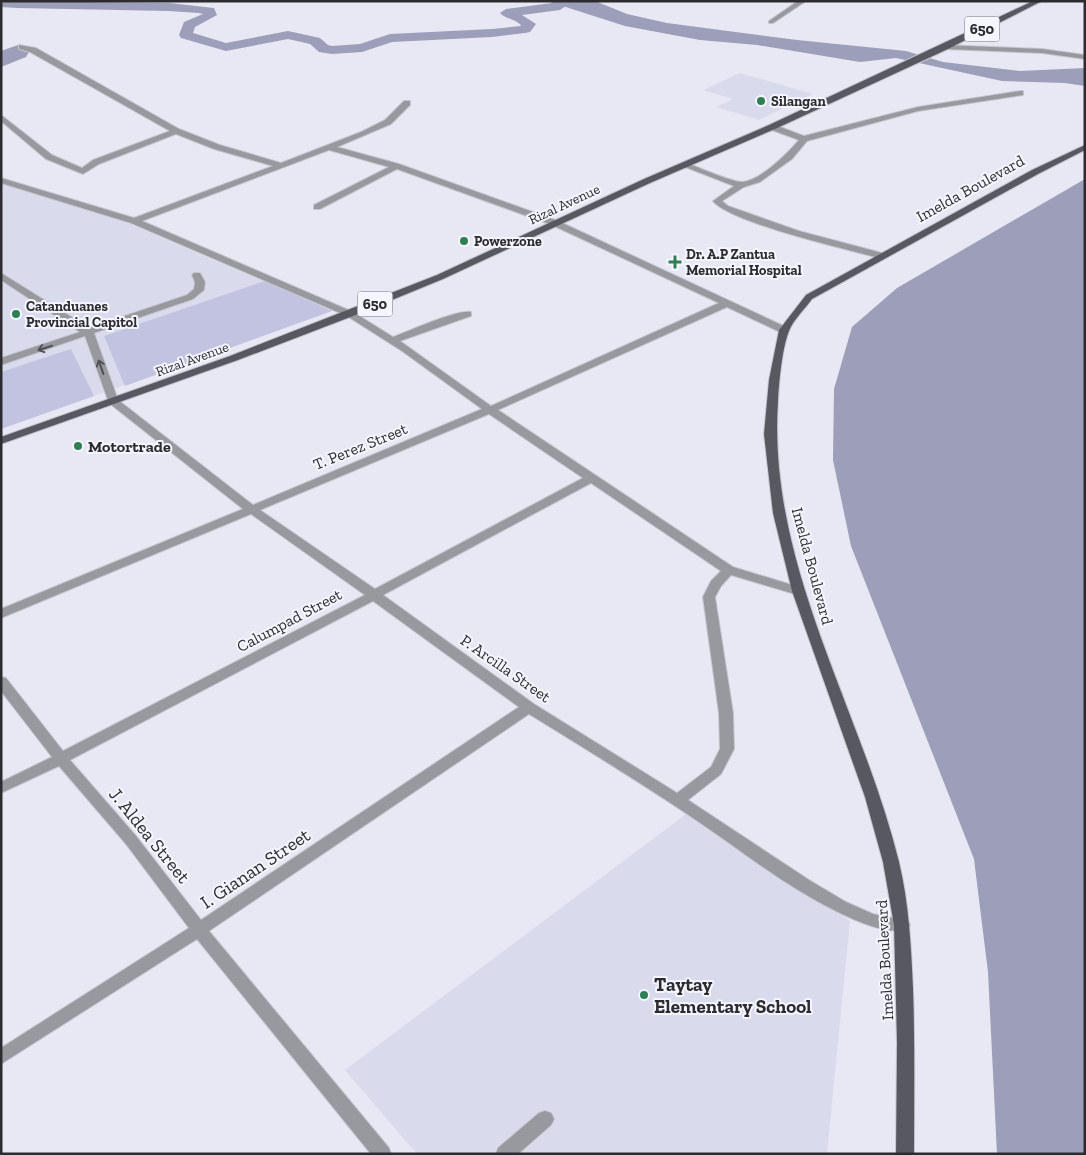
<svg xmlns="http://www.w3.org/2000/svg" width="1086" height="1155" viewBox="0 0 1086 1155" font-family="'Zilla Slab',serif">
<style>
.built{fill:#d9dbed}
.green{fill:#c1c3e0}
.water{fill:#9c9eba}
.lines{fill:none;stroke-linecap:round;stroke-linejoin:round}
.canal{fill:#9c9eba;fill-rule:evenodd}
.river{fill:#9c9eba;fill-rule:evenodd}
.minor-casing{stroke:#c5c6d0;stroke-width:2}
.major-casing{stroke:#c5c6d0;stroke-width:2}
.minor{fill:#98999e;fill-rule:evenodd}
.major{fill:#575860;fill-rule:evenodd}
.oneway{stroke:#525256}
.poi-dot{fill:#2e7f51;stroke:#f4f5fe;stroke-width:2}
.labels{text-anchor:middle;stroke-width:4;stroke-linejoin:round;paint-order:stroke}
.far-poi-label{font-size:14px;font-weight:bold;fill:#2c2c30;stroke:#f4f5fe;text-anchor:start}
.far-street-label{font-size:14px;fill:#2c2c30;stroke:#f4f5fe}
.shield{fill:#f4f5fe;stroke:#68686e;stroke-width:1}
.shield-label{font-size:15px;font-weight:bold;fill:#2c2c30}
.street-label{font-size:16px;fill:#2c2c30;stroke:#f4f5fe}
.poi-label{font-size:16px;font-weight:bold;fill:#2c2c30;stroke:#f4f5fe;text-anchor:start}
.near-street-label{font-size:19px;fill:#2c2c30;stroke:#f4f5fe}
.near-poi-label{font-size:19px;font-weight:bold;fill:#2c2c30;stroke:#f4f5fe;text-anchor:start}
</style>
<rect width="100%" height="100%" fill="#e7e8f3"/>
<g class="built">
<polygon points="740,73 813,94 759,120 716,107 733,99 703,90"/>
<polygon points="1,183 127,223 332,311 1,429"/>
<polygon points="686,814 850,921 827,1154 417,1154 345,1070"/>
</g>
<g class="green">
<polygon points="265,281 332,311 125,386 104,336"/>
<polygon points="71,349 94,396 1,429 1,372"/>
</g>
<g class="water">
<polygon points="547,1 595,1 627,14 667,23 797,40 906,51 943,62 1020,71 1085,68 1085,86 1065,83 1002,81 896,58 860,62 757,45 700,40 625,26"/>
<polygon points="1085,179 1085,1154 997,1154 988,972 974,859 851,546 833,460 834,389 852,327 897,288"/>
</g>
<g class="lines">
<path class="canal" d="M1 1 169 3 214 8 217 15 195 27 193 33 226 43 288 31 320 38 328 45 332 46 360 44 390 34 492 29 521 26C519 20 505 19 500 13L506 9 560 2 566 6 560 10 522 15 536 24 530 32 525 33 492 37 392 42 362 52 332 54 319 52 310 44 288 39 226 51 181 38 179 35 184 22 203 14 199 13 169 11 17 8 1 7Z"/>
<polygon class="river" points="18,45 26,47 29,52 26,57 1,67 1,51"/>
<g class="minor-casing">
<g id="minor">
<polygon points="798,1 806,1 773,23 769,23 769,21"/>
<path d="M19 45 36 48 179 129 220 145 281 163 361 132 385 120 404 101H410V105L391 124 337 147 399 164 558 221 788 328V332H780L727 307 498 410 733 567 802 588 804 591 802 594 798 595 731 575 721 586 715 597 733 713 734 749 721 774 688 800 809 880 846 902 873 914 908 921 910 925 908 929C888 936 854 920 836 911 787 887 743 852 699 822 643 784 586 749 529 714L209 931 389 1148 391 1154H371L197 939 1 1064V1048L189 928 126 844 59 766 1 793V782L52 757 1 691V677L6 678 63 751 365 595 251 514 1 618V609L243 509 109 403 85 336 1 365V358L80 332 1 280V273L89 328 187 295 194 289 195 282 192 275 194 273H200L205 282 204 290 193 299 94 333 118 400 253 505 482 409 402 351 347 316 131 223 1 183V178L134 218 273 166 214 149 176 134 99 164 83 174 46 159 1 121V115L52 155 82 168 93 160 170 131 30 52 19 49ZM329 150 389 167 314 205V209H320L397 169 552 225 719 303 491 406 400 341 471 316V312C458 309 409 331 393 337L353 312 142 221ZM489 414 583 478 375 589 260 510ZM591 483 721 571 711 581 703 597 719 713 720 749 711 767 677 793 534 704 383 595ZM373 601 519 707 201 920 136 836 70 760Z"/>
<polygon points="942,45 1042,49 1085,55 1085,59 1042,53 945,49 941,47"/>
<path d="M1020 91H1023V95L918 111 807 141 792 159 760 182 744 187 722 201 728 206 799 231 886 254 888 256 883 259C850 250 731 223 713 201L734 186 680 165 687 163C697 167 734 183 743 182 762 179 787 154 799 140L769 129V125H775L804 136 918 107Z"/>
<polygon points="545,1111 551,1113 554,1119 551,1125 518,1154 496,1154 498,1148 539,1113"/>
</g>
</g>
<g class="major-casing">
<g id="major">
<polygon points="1033,1 1042,1 948,49 775,129 650,183 443,279 353,316 238,360 1,444 1,437 230,356 437,275 644,179 769,125"/>
<path d="M1085 145V150L1038 174 812 299C805 309 793 320 789 331 782 349 779 382 778 401 767 565 861 708 899 862 909 904 911 946 913 989 915 1044 914 1099 914 1154H896L897 1042 894 925 883 862 865 797 792 591 773 513 764 434 769 380 779 330 806 295 1032 170Z"/>
</g>
</g>
<use href="#minor" class="minor"/>
<use href="#major" class="major"/>
</g>
<defs><path id="oneway-shaft" d="M-6 0H5M1.5-3L5.5 0L1.5 3" fill="none" stroke-width="1.6" stroke-linecap="round" stroke-linejoin="round" transform="scale(1.25)"/></defs>
<g class="oneway">
<use href="#oneway-shaft" transform="translate(45 348) rotate(162)"/>
<use href="#oneway-shaft" transform="translate(101 367) rotate(-109)"/>
</g>
<g class="poi-dot">
<circle cx="761" cy="101" r="5"/>
<circle cx="464" cy="241" r="5"/>
<path d="M672.5 254.5h5v5h5v5h-5v5h-5v-5h-5v-5h5z"/>
<circle cx="16" cy="314" r="5"/>
<circle cx="78" cy="446" r="5"/>
<circle cx="644" cy="995" r="5"/>
</g>
<g class="labels">
<g class="far-poi-label">
<text x="771" y="106">Silangan</text>
<text x="474" y="246">Powerzone</text>
<text x="686" y="259">Dr. A.P Zantua<tspan x="686" dy="16">Memorial Hospital</tspan></text>
<text x="26" y="311">Catanduanes<tspan x="26" dy="16">Provincial Capitol</tspan></text>
</g>
<g class="far-street-label">
<text transform="translate(564 204) rotate(-25)" y="5">Rizal Avenue</text>
<text transform="translate(192 359) rotate(-20)" y="5">Rizal Avenue</text>
</g>
<g class="shield">
<rect x="964.5" y="16.5" width="35" height="25" rx="4"/>
<rect x="357.5" y="291.5" width="35" height="25" rx="4"/>
</g>
<g class="shield-label">
<text x="982" y="34">650</text>
<text x="375" y="309">650</text>
</g>
<g class="street-label">
<text transform="translate(970 188) rotate(-29)" y="6">Imelda Boulevard</text>
<text transform="translate(360 446) rotate(-22)" y="6">T. Perez Street</text>
<text transform="translate(813 566) rotate(75)" y="6">Imelda Boulevard</text>
<text transform="translate(289 620) rotate(-28)" y="6">Calumpad Street</text>
<text transform="translate(506 668) rotate(35)" y="6">P. Arcilla Street</text>
<text transform="translate(884 960) rotate(-93)" y="6">Imelda Boulevard</text>
</g>
<g class="poi-label">
<text x="88" y="452">Motortrade</text>
</g>
<g class="near-street-label">
<text transform="translate(150 835) rotate(51)" y="7">J. Aldea Street</text>
<text transform="translate(255 868) rotate(-34)" y="7">I. Gianan Street</text>
</g>
<g class="near-poi-label">
<text x="654" y="991">Taytay<tspan x="654" dy="22">Elementary School</tspan></text>
</g>
</g>
<rect width="1086" height="1155" fill="none" stroke="#2c2c30" stroke-width="5"/>
</svg>
